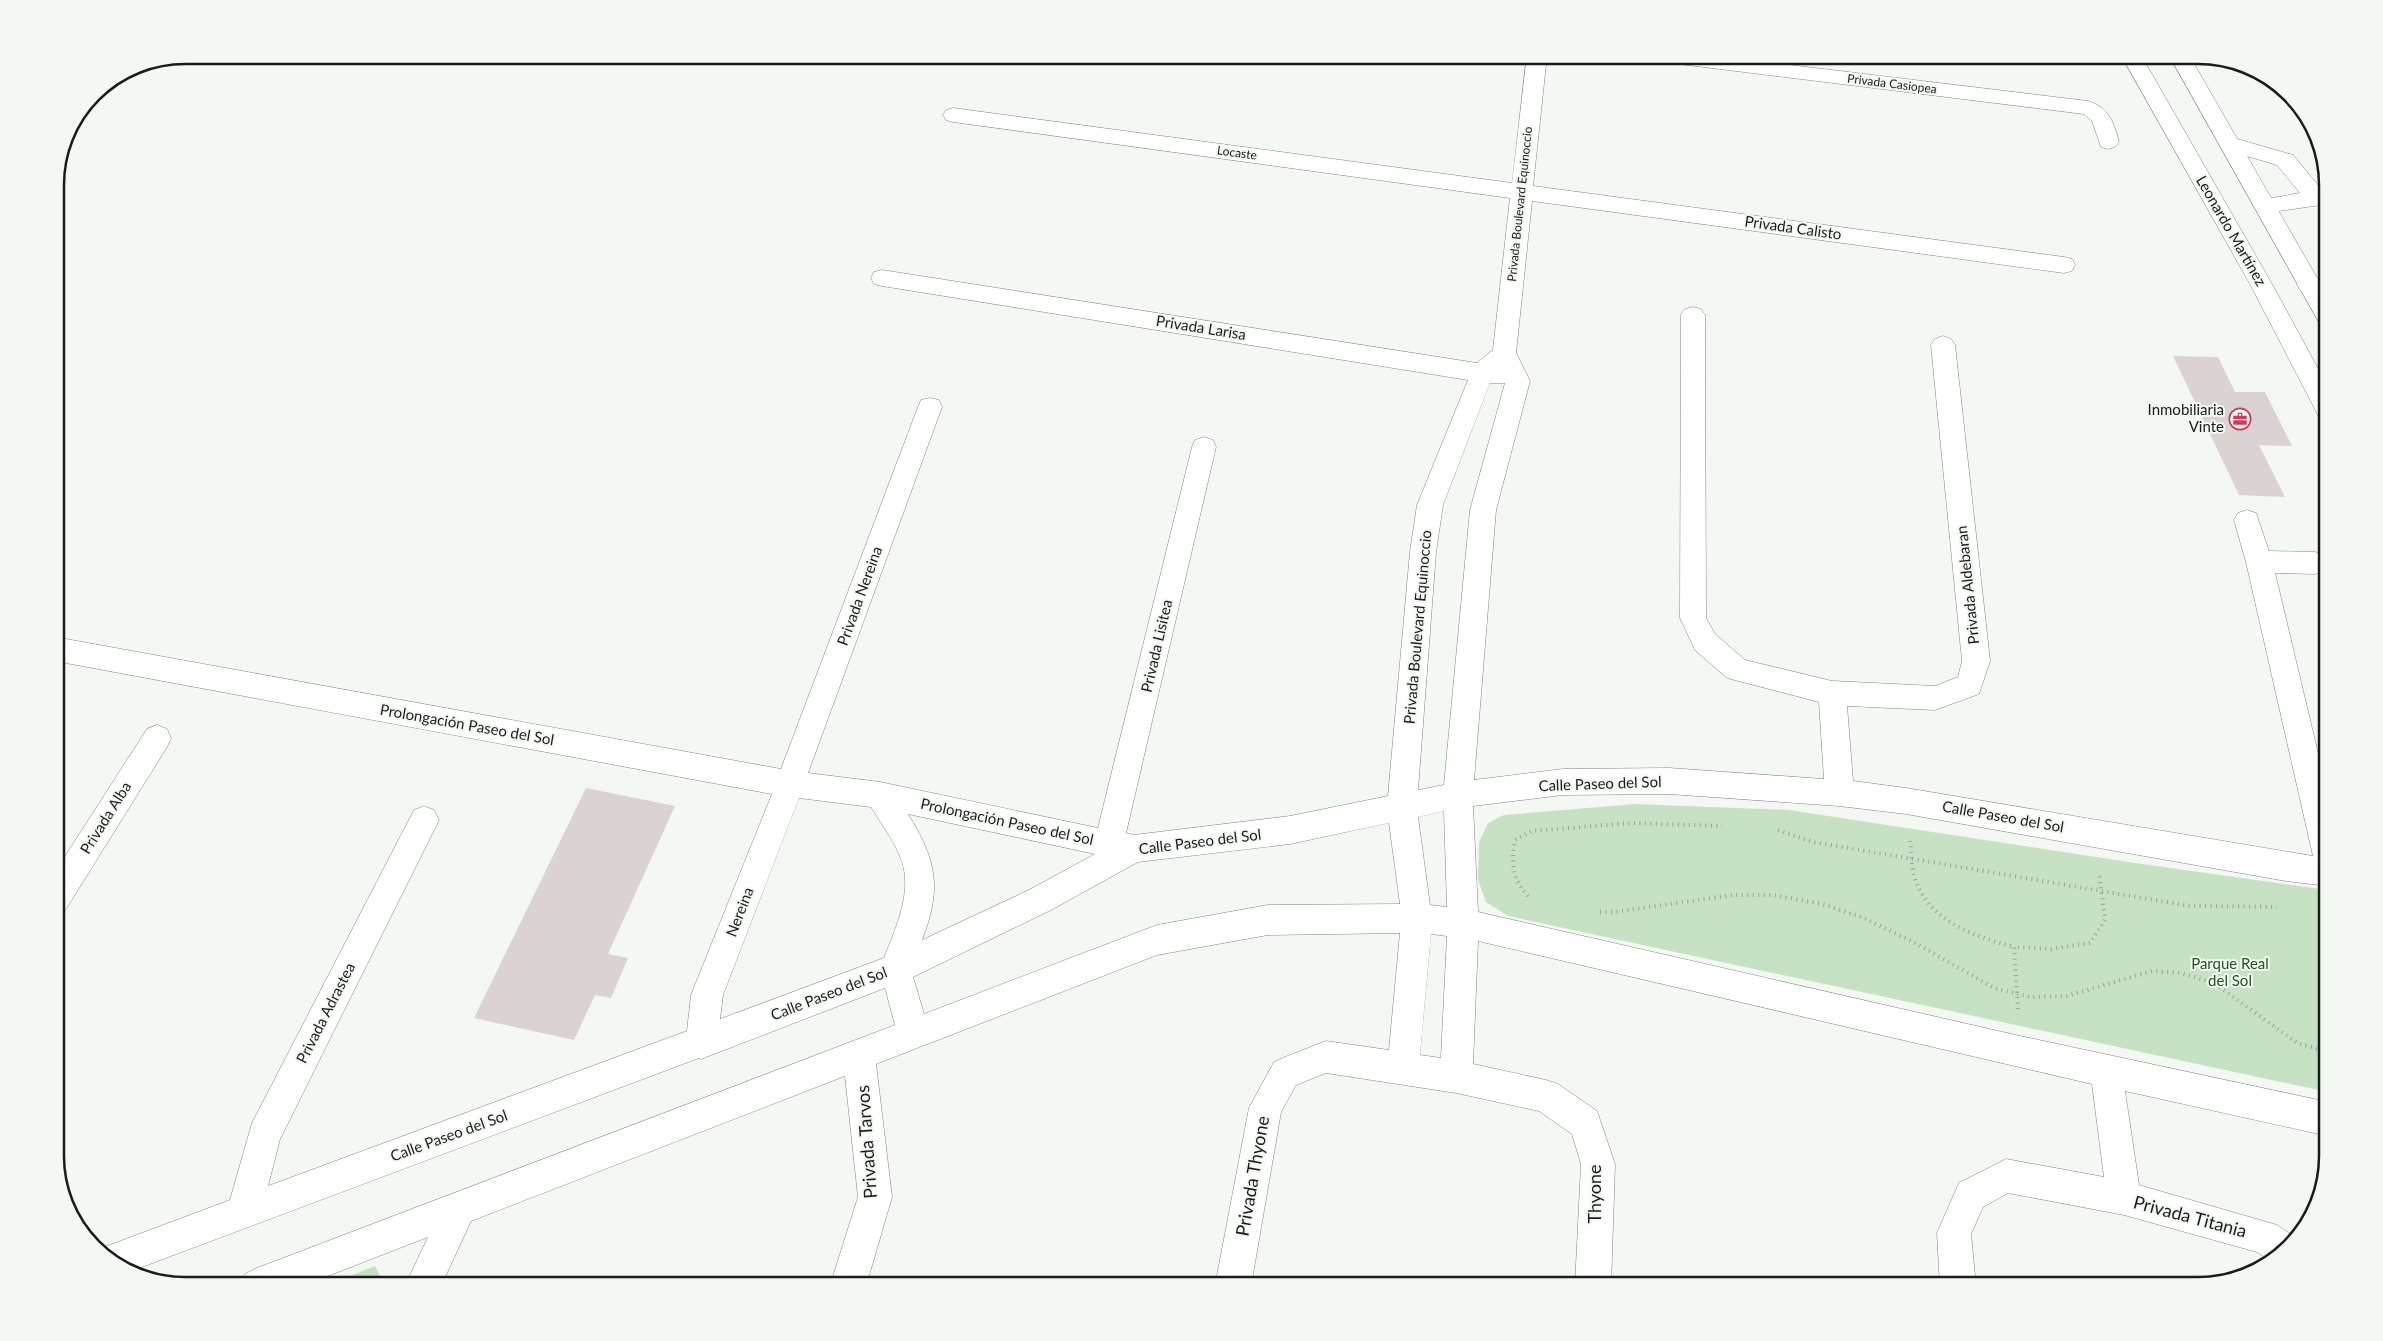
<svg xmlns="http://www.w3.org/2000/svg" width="2383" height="1341" viewBox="0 0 2383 1341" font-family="Lato,sans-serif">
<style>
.green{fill:#c6e1c3}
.building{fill:#dbd2d3}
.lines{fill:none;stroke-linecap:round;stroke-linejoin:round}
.minor-casing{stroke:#7e847e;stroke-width:1}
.major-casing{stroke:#7e847e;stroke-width:1}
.path{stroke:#9a9f9a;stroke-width:4;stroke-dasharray:1 4.5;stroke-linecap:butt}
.minor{fill:#fff;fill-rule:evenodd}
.major{fill:#fff;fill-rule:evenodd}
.labels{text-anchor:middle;stroke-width:4;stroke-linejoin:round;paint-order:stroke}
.far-street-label{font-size:12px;fill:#1a1c1a;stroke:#f3f9f2}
.street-label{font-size:15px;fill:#1a1c1a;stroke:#f3f9f2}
.poi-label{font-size:15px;fill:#1a1c1a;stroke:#f3f9f2;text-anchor:end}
.park-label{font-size:15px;fill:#23521f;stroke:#f3f9f2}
.near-street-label{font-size:18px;fill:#1a1c1a;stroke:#f3f9f2}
.rim{fill:none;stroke:#1a1c1a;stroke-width:2.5}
</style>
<rect width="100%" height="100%" fill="#f3f9f2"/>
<g class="green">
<polygon points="1635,804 1789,810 2142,864 2328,890 2328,1092 1508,916 1486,902 1478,880 1479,842 1488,823 1504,815"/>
<polygon points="375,1266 383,1282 381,1286 325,1286"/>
</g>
<g class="building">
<polygon points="2173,356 2218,357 2235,392 2265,392 2292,446 2259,445 2285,497 2239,495"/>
<polygon points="586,788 675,806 608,954 628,958 611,998 595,995 574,1040 474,1018"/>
</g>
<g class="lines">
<g class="minor-casing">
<g id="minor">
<path d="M1527 55H1547L1533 186 2064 257 2072 259 2075 265 2072 271 2064 273 1532 201 1516 353 1530 381 1496 510 1474 780 1563 769 1669 768 1824 779 1819 702 1727 678 1695 650 1680 618 1681 315 1685 309 1693 307 1701 309 1705 315 1706 618 1715 634 1745 660 1832 681 1935 686 1958 677 1962 661 1931 345 1935 339 1943 336 1951 339 1955 345 1990 661 1979 694 1935 710 1847 706 1853 781 1906 788 2313 856 2246 562 2234 520 2238 513 2247 510 2256 513 2269 551 2315 552 2324 555 2328 563 2324 571 2315 574 2275 573 2328 795V886L2286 881 1906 814 1839 806 1669 794 1563 795 1473 806 1478 912 2020 1036 2328 1102V1136L2125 1091 2139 1185 2277 1225 2295 1237 2271 1261 2257 1252 2124 1215 2008 1193 1983 1207 1971 1234 1976 1286H1940L1937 1233 1959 1183 2006 1159 2104 1177 2092 1084 1478 941 1473 1064 1546 1080 1558 1084 1597 1111 1615 1164 1611 1286H1575L1581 1164 1572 1134 1539 1111 1456 1093 1326 1073 1296 1085 1281 1112 1251 1286H1215L1249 1108 1274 1062 1285 1057 1326 1041 1389 1050 1400 933 1268 935 1157 955 876 1064 892 1197 866 1286H830L858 1197 845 1076 471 1221 441 1286H405L428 1237 302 1286H239L245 1274 257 1268 895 1025 885 988 701 1059 699 1058 131 1271 120 1269 99 1249 230 1200 252 1123 414 810 424 806 434 810 439 820 280 1139 268 1186 687 1031 691 995 772 794 55 661V637L781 769 918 407 921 400 930 398 939 400 942 407 808 773 880 782 1098 828 1192 447 1195 440 1204 437 1213 440 1216 447 1126 833 1134 835 1290 816 1388 796 1410 552 1417 505 1468 380 882 286 874 284 871 278 874 272 882 270 1477 363 1493 350 1510 198 953 122 946 120 943 115 946 110 953 108 1512 183ZM1490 383H1505L1470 510 1444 785 1418 790 1436 552 1443 505ZM799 798 871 807C884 828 903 852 905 876 907 905 894 932 884 958L720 1019 723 995ZM1444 811 1447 907 1430 905 1418 817ZM908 814 1095 854 1029 890 922 940C942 888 937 861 908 814ZM1389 823 1400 904 1268 905 1157 925 924 1014 913 977 1051 910 1138 862 1290 844ZM1431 934 1447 936 1441 1058 1420 1055Z"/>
<path d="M1645 55H1707L2088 101C2109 107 2114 123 2119 142L2115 147 2108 149 2101 147 2092 121 2084 114 1655 61 1648 59Z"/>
<polygon points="2230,137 2293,155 2322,190 2328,190 2328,204 2265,213 2257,211 2254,206 2257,201 2300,193 2277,165 2223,149 2219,144 2223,139"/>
<polygon points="2308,276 2328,279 2328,295 2300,290 2297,284 2300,278"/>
<polygon points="157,725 167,729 171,738 167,747 66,909 55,913 55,872 147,729"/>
</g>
</g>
<g class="major-casing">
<g id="major">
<polygon points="2121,55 2141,55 2272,284 2328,387 2328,419 2319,417 2250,284"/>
<polygon points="2169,55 2189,55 2328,297 2328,326 2320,324"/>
</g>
</g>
<g class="path">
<polyline points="1778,830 1813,842 2190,906 2277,907"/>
<path d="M1910 841C1912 852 1911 865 1914 876 1928 921 1973 936 2014 947"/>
<path d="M1528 896C1512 879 1511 862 1515 840L1532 831 1631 823 1722 826"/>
<polyline points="1600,912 1614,912 1733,895 1773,895 1822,904 1864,918 1919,945 1994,988 2030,997 2067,996 2152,971 2181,973 2214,983 2297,1043 2328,1052"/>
<polyline points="2320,913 2328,915"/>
<polyline points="2018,1009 2014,947 2051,949 2090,943 2105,920 2099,873"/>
</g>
<use href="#minor" class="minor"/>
<use href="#major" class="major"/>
</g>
<defs>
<g id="office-ring" transform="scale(1.125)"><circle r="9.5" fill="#f3f9f2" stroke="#ca3b5e" stroke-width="1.5"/><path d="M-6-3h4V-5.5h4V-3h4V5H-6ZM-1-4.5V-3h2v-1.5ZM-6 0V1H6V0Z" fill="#ca3b5e"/></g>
</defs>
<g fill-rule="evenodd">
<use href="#office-ring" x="2240" y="419"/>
</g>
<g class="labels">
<g class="far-street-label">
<text transform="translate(1892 84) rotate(7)" y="4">Privada Casiopea</text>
<text transform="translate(1237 153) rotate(8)" y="4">Locaste</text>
<text transform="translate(1520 204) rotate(-84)" y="4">Privada Boulevard Equinoccio</text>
</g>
<g class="street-label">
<text transform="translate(1793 228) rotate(8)" y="5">Privada Calisto</text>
<text transform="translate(2231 231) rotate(60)" y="5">Leonardo Martínez</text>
<text transform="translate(1201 328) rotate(9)" y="5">Privada Larisa</text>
<text transform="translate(1968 585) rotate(-96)" y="5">Privada Aldebaran</text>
<text transform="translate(860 596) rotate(-70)" y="5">Privada Nereina</text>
<text transform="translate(1418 627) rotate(-85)" y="5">Privada Boulevard Equinoccio</text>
<text transform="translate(1157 646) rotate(-77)" y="5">Privada Lisitea</text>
<text transform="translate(467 725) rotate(10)" y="5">Prolongación Paseo del Sol</text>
<text transform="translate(1600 784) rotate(-2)" y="5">Calle Paseo del Sol</text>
<text transform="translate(2003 817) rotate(10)" y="5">Calle Paseo del Sol</text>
<text transform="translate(106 818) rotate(-58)" y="5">Privada Alba</text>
<text transform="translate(1007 822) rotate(12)" y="5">Prolongación Paseo del Sol</text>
<text transform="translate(1200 842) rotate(-7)" y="5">Calle Paseo del Sol</text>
<text transform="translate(740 912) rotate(-69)" y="5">Nereina</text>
<text transform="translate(829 994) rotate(-21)" y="5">Calle Paseo del Sol</text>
<text transform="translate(326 1013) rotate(-63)" y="5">Privada Adrastea</text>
<text transform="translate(449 1136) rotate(-20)" y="5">Calle Paseo del Sol</text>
</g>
<g class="poi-label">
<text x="2224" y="415">Inmobiliaria<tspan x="2224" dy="17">Vinte</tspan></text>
</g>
<g class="park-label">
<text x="2230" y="969">Parque Real<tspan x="2230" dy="17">del Sol</tspan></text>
</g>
<g class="near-street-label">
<text transform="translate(867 1142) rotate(-94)" y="6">Privada Tarvos</text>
<text transform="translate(1253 1176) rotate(-80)" y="6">Privada Thyone</text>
<text transform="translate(1595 1194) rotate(-90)" y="6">Thyone</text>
<text transform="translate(2190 1217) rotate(15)" y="6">Privada Titania</text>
</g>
</g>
<path d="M0 0H2383V1341H0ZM185 64H2198A121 121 0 0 1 2319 185V1156A121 121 0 0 1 2198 1277H185A121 121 0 0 1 64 1156V185A121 121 0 0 1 185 64Z" fill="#f3f9f2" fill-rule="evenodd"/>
<path class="rim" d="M185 64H2198A121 121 0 0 1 2319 185V1156A121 121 0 0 1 2198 1277H185A121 121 0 0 1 64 1156V185A121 121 0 0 1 185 64Z"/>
</svg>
